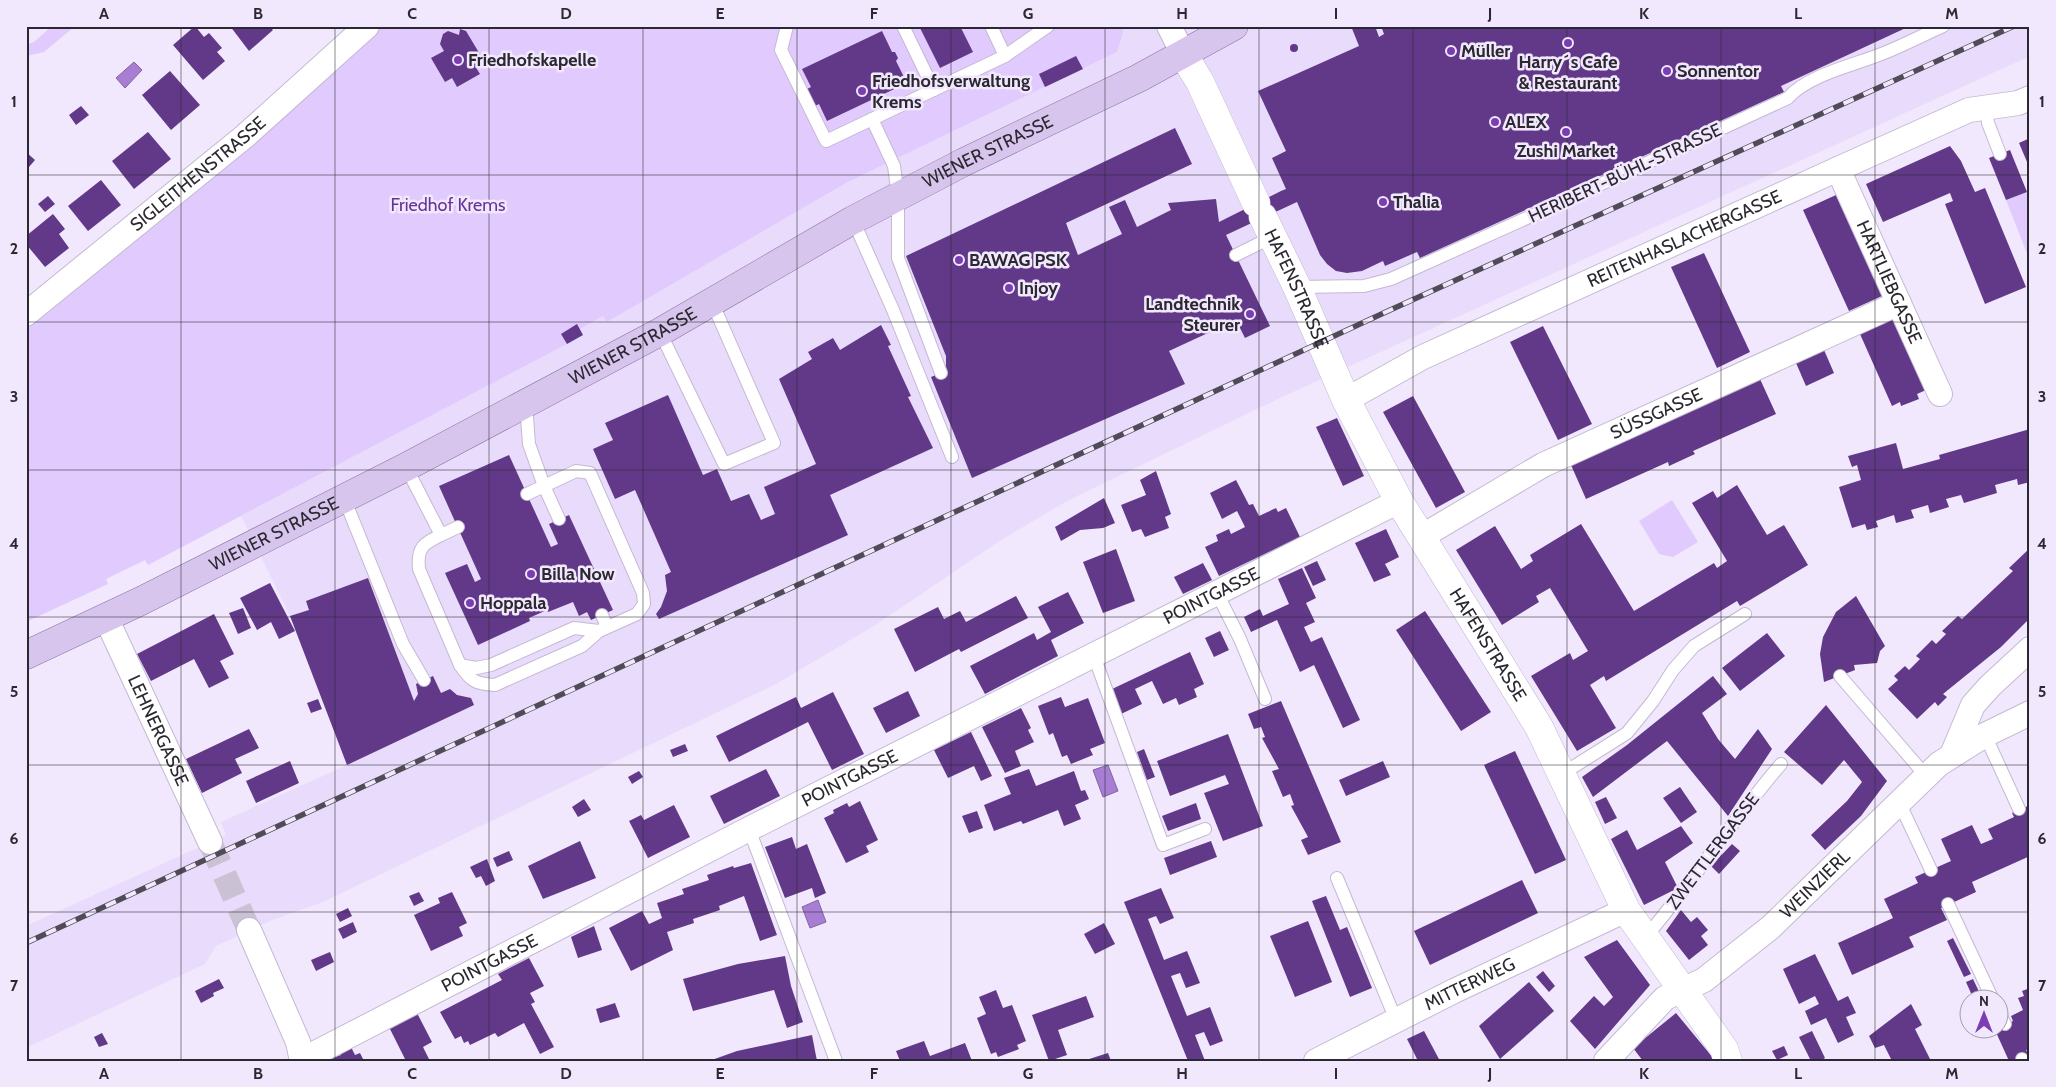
<svg xmlns="http://www.w3.org/2000/svg" width="2056" height="1087" viewBox="0 0 2056 1087" font-family="Cabin,sans-serif">
<style>
.built{fill:#e9dbfb}
.green{fill:#e1cafd}
.water{fill:#a77ed4;stroke:#8264a3}
.building{fill:#613988}
.lines{fill:none;stroke-linecap:round;stroke-linejoin:round}
.minor-tunnel{stroke:#cac2d4;stroke-width:24;stroke-dasharray:24 12;stroke-linecap:butt}
.service-casing{stroke:#c4b9d2;stroke-width:14}
.minor-casing{stroke:#c4b9d2;stroke-width:26}
.tertiary-casing{stroke:#c4b9d2;stroke-width:29}
.primary-casing{stroke:#8a75a3;stroke-width:29}
.service{stroke:#fff;stroke-width:12}
.minor{stroke:#fff;stroke-width:24}
.tertiary{stroke:#fff;stroke-width:28}
.primary{stroke:#d7c5ed;stroke-width:28}
.rail-casing{stroke:#504c57;stroke-width:5.5}
.rail{stroke:#f1e8fd;stroke-width:4;stroke-dasharray:11;stroke-linecap:butt}
.grid{fill:none;stroke:#2c2831;stroke-width:1;stroke-opacity:0.55}
.poi-dot{fill:#7b3db2;stroke:#f1e8fd;stroke-width:2}
.labels{text-anchor:middle;stroke-width:5;stroke-linejoin:round;paint-order:stroke}
.poi-label{font-size:18px;font-weight:bold;fill:#2c2831;stroke:#f1e8fd;text-anchor:start}
.street-label{font-size:18px;fill:#2c2831;stroke:#f1e8fd}
.park-label{font-size:18px;fill:#683398;stroke:#f1e8fd}
.neatline{fill:none;stroke:#2c2831;stroke-width:2}
.grid-label{font-size:16px;text-anchor:middle;font-weight:bold;fill:#2c2831}
</style>
<rect width="100%" height="100%" fill="#f1e8fd"/>
<polygon class="built" points="1125,26 2030,26 2030,56 1282,397 1067,501 998,542 877,624 776,684 323,902 272,920 216,946 205,964 26,1048 26,926 226,835 221,822 347,765 290,616 241,516 567,344 583,335 580,329 603,316 607,322 846,183 1117,52"/>
<g class="green">
<polygon points="52,26 75,26 44,52 26,56 26,45 34,42"/>
<polygon points="379,26 1125,26 1117,52 846,183 607,322 603,316 580,329 583,335 567,344 148,565 145,560 106,579 108,584 26,622 26,329 250,143"/>
<polygon points="2027,192 2030,200 2030,261 2006,200"/>
<polygon points="1672,500 1698,542 1673,557 1659,554 1639,521"/>
</g>
<g class="water">
<polygon points="134,62 142,70 125,88 116,78"/>
<polygon points="1108,765 1118,791 1103,797 1093,770"/>
<polygon points="818,900 826,922 810,928 802,907"/>
</g>
<g class="building">
<polygon points="195,26 204,37 209,33 222,48 217,52 225,61 203,80 173,45"/>
<polygon points="230,26 269,26 273,30 249,51"/>
<polygon points="919,26 960,26 973,52 940,68"/>
<polygon points="1351,26 1375,26 1379,37 1384,34 1381,26 1910,26 1781,86 1784,92 1420,258 1417,252 1385,266 1383,261 1362,271 1347,273 1336,271 1327,264 1320,255 1297,202 1226,235 1270,326 1245,338 1236,320 1169,351 1185,384 972,478 931,377 941,373 946,365 946,356 906,256 1175,128 1192,164 1066,223 1078,255 1122,234 1109,207 1125,200 1137,227 1171,210 1168,203 1216,199 1219,222 1281,191 1286,189 1272,158 1286,151 1258,91 1359,46"/>
<polygon points="460,29 466,31 484,61 475,66 480,74 457,87 452,78 445,82 431,58 444,51 440,44 443,34 448,31 459,35"/>
<polygon points="882,31 892,52 895,52 898,58 896,61 907,83 827,121 819,104 815,106 807,89 811,87 802,69"/>
<circle cx="1294" cy="48" r="4"/>
<polygon points="1076,56 1083,69 1045,87 1039,74"/>
<polygon points="170,71 200,105 171,130 142,95"/>
<polygon points="81,106 89,115 76,125 69,115"/>
<polygon points="148,132 171,159 134,189 112,161"/>
<polygon points="2030,138 2030,169 2019,143"/>
<polygon points="1950,146 1961,161 1975,192 1985,188 2026,287 1985,304 1945,204 1953,201 1950,193 1883,222 1866,184"/>
<polygon points="2010,150 2027,192 2006,200 1989,158"/>
<polygon points="26,152 35,160 29,167 26,165"/>
<polygon points="101,180 121,205 88,231 68,206"/>
<polygon points="1836,195 1882,296 1849,311 1803,210"/>
<polygon points="48,196 55,204 45,212 38,204"/>
<polygon points="53,214 65,229 59,234 69,248 45,267 26,244 26,236"/>
<polygon points="1704,253 1750,352 1717,368 1671,267"/>
<polygon points="1894,319 1926,390 1917,394 1919,399 1901,406 1900,402 1892,406 1860,334"/>
<polygon points="577,324 583,335 567,344 561,334"/>
<polygon points="881,325 891,345 888,346 911,396 908,397 933,448 830,495 848,535 659,619 656,614 661,607 667,591 665,575 671,572 635,490 615,499 593,449 613,440 605,423 668,395 703,475 717,469 731,501 749,494 761,520 775,514 764,487 816,464 779,379 812,359 808,352 833,338 840,350"/>
<polygon points="1543,326 1592,424 1558,440 1510,342"/>
<polygon points="1824,350 1834,373 1806,386 1796,363"/>
<polygon points="1760,379 1776,414 1693,451 1695,454 1669,466 1668,462 1586,499 1571,465"/>
<polygon points="1413,396 1465,492 1436,508 1383,412"/>
<polygon points="1337,418 1364,476 1343,486 1316,427"/>
<polygon points="2030,429 2030,482 2018,485 2017,479 1995,485 1997,493 1964,503 1961,495 1946,499 1949,507 1930,513 1928,505 1911,510 1914,518 1896,523 1894,515 1876,521 1878,527 1867,530 1865,524 1852,528 1839,487 1861,480 1857,465 1852,467 1848,456 1896,443 1903,469 1940,459 1939,455"/>
<polygon points="509,455 551,547 558,544 549,524 569,515 613,610 591,620 587,612 579,616 573,602 548,612 547,610 529,618 530,621 478,645 445,573 467,564 475,582 481,579 439,486"/>
<polygon points="1156,471 1171,514 1165,517 1169,528 1145,537 1141,529 1132,532 1121,505 1146,495 1140,480"/>
<polygon points="1236,480 1249,505 1253,504 1259,516 1276,508 1278,512 1286,508 1300,537 1219,576 1205,547 1218,541 1216,535 1229,529 1231,534 1245,527 1237,511 1222,519 1210,493"/>
<polygon points="1737,485 1767,535 1784,525 1808,565 1740,606 1737,601 1606,681 1604,676 1590,685 1616,728 1577,751 1531,676 1570,653 1573,660 1588,651 1550,588 1536,596 1539,602 1502,625 1456,550 1495,526 1521,569 1533,561 1530,555 1581,524 1634,611 1714,563 1717,568 1727,561 1692,503 1713,491 1717,498"/>
<polygon points="1104,498 1115,523 1103,528 1080,530 1061,541 1055,527"/>
<polygon points="1386,529 1399,557 1385,564 1391,575 1374,582 1355,543"/>
<polygon points="2030,548 2030,618 2001,647 1943,694 1947,697 1938,706 1935,702 1917,719 1888,689 1898,680 1894,676 1905,666 1909,670 1920,659 1916,656 1932,640 1936,644 1946,634 1942,631 1958,616 1962,619 2013,571 2009,568"/>
<polygon points="1116,549 1135,601 1103,613 1083,562"/>
<polygon points="1317,561 1326,580 1313,586 1304,567"/>
<polygon points="1203,563 1212,580 1183,594 1174,577"/>
<polygon points="1302,568 1316,598 1306,603 1315,622 1304,627 1311,642 1322,637 1360,720 1343,728 1314,665 1300,672 1277,620 1251,632 1244,617 1260,609 1263,616 1289,604 1278,579"/>
<polygon points="368,578 414,701 418,694 416,684 433,676 441,693 450,689 457,695 471,698 474,705 347,765 290,616 309,610 306,601"/>
<polygon points="270,583 295,631 279,639 271,622 257,630 240,598"/>
<polygon points="1068,592 1084,623 1051,640 1058,656 985,694 970,666 1034,633 1037,640 1051,632 1038,607"/>
<polygon points="1016,596 1028,618 961,652 959,649 915,672 894,629 938,607 944,619 960,611 966,622"/>
<polygon points="1856,596 1885,646 1880,651 1877,663 1854,665 1855,670 1824,682 1820,654 1823,637 1836,612"/>
<polygon points="243,608 251,628 238,634 229,613"/>
<polygon points="1425,611 1491,712 1461,731 1396,630"/>
<polygon points="214,614 234,654 220,661 229,678 209,688 194,659 151,681 137,654"/>
<polygon points="1220,631 1229,650 1214,657 1205,638"/>
<polygon points="1767,633 1785,656 1740,691 1722,668"/>
<polygon points="1190,652 1204,684 1194,689 1197,697 1179,705 1176,698 1163,704 1152,681 1135,689 1142,704 1121,714 1110,690"/>
<polygon points="1713,676 1727,694 1702,713 1718,739 1735,759 1758,729 1772,749 1728,816 1667,741 1593,797 1582,777 1627,745"/>
<polygon points="908,691 920,716 886,733 873,708"/>
<polygon points="833,692 864,754 832,770 808,722 729,762 716,736 796,697 801,708"/>
<polygon points="1061,697 1065,707 1088,698 1105,743 1090,749 1093,755 1071,764 1067,755 1062,757 1053,733 1049,735 1038,706"/>
<polygon points="318,699 322,709 311,713 307,703"/>
<polygon points="1281,701 1341,842 1308,855 1301,840 1308,837 1291,806 1294,805 1290,794 1283,797 1272,771 1279,769 1262,738 1265,737 1261,727 1254,729 1248,714"/>
<polygon points="1826,705 1887,781 1861,816 1825,850 1811,835 1847,801 1862,782 1844,760 1822,785 1784,752"/>
<polygon points="1021,708 1031,728 1028,730 1034,742 1015,751 1021,766 1005,773 982,727"/>
<polygon points="249,729 259,748 235,759 242,773 202,793 186,759"/>
<polygon points="971,732 992,776 981,781 974,766 948,778 934,750"/>
<polygon points="1228,734 1263,826 1223,841 1204,793 1229,784 1225,775 1170,796 1157,761"/>
<polygon points="685,744 688,751 673,757 670,750"/>
<polygon points="1144,749 1155,777 1147,780 1137,752"/>
<polygon points="1515,751 1566,860 1535,874 1484,765"/>
<polygon points="290,761 299,783 256,803 246,781"/>
<polygon points="1383,761 1390,777 1346,796 1339,780"/>
<polygon points="766,769 780,796 724,824 710,796"/>
<polygon points="1029,769 1036,786 1074,771 1081,791 1085,790 1089,799 1075,805 1081,819 1064,826 1058,810 1023,824 1021,821 994,831 984,805 1011,794 1004,778"/>
<polygon points="639,771 643,777 632,784 628,777"/>
<polygon points="1680,787 1697,812 1681,823 1663,798"/>
<polygon points="1606,797 1617,818 1605,824 1595,802"/>
<polygon points="584,799 591,810 578,817 572,807"/>
<polygon points="860,801 878,840 866,846 869,852 846,863 824,818 834,813 833,810 847,803 849,807"/>
<polygon points="1196,803 1201,819 1168,831 1162,816"/>
<polygon points="674,805 690,837 648,858 629,821 641,815 644,820"/>
<polygon points="2030,805 2030,856 1972,882 1976,892 1941,908 1947,920 1909,937 1914,947 1852,975 1838,943 1893,918 1884,899 1918,883 1915,877 1951,861 1941,839 1972,825 1981,844 1993,839 1988,829 2014,817 2012,813"/>
<polygon points="977,811 983,828 969,833 962,816"/>
<polygon points="1681,826 1693,843 1665,862 1678,888 1644,905 1611,839 1627,830 1637,850"/>
<polygon points="792,837 796,849 807,844 826,893 815,898 812,888 785,898 765,847"/>
<polygon points="580,841 596,878 543,899 528,866"/>
<polygon points="1211,841 1217,857 1170,875 1164,858"/>
<polygon points="1732,844 1740,851 1719,874 1711,866"/>
<polygon points="509,851 513,860 497,867 493,858"/>
<polygon points="487,859 495,881 486,886 481,876 476,878 470,867"/>
<polygon points="751,863 777,935 760,941 744,896 719,906 720,910 693,919 694,923 667,932 673,950 631,971 609,928 642,911 649,924 662,918 657,903 684,894 682,889 709,880 707,875 733,866 734,868"/>
<polygon points="1522,880 1538,913 1430,965 1414,931"/>
<polygon points="1161,888 1174,918 1160,924 1156,916 1148,919 1164,960 1187,951 1200,983 1186,988 1180,973 1171,976 1187,1016 1210,1007 1223,1041 1210,1046 1204,1032 1195,1035 1205,1061 1188,1061 1124,902"/>
<polygon points="419,892 424,901 414,906 409,896"/>
<polygon points="452,892 467,923 459,927 463,936 431,951 414,915 440,903 438,898"/>
<polygon points="1326,896 1340,930 1347,927 1372,988 1350,997 1312,901"/>
<polygon points="348,908 352,916 340,922 336,914"/>
<polygon points="1681,910 1691,922 1697,917 1708,930 1701,936 1708,945 1689,960 1666,931"/>
<polygon points="1308,921 1332,982 1295,997 1270,936"/>
<polygon points="353,922 357,932 343,939 338,929"/>
<polygon points="1104,923 1115,944 1095,954 1084,934"/>
<polygon points="594,926 602,950 578,958 571,937"/>
<polygon points="1953,938 1971,974 1964,977 1947,941"/>
<polygon points="1617,940 1650,985 1595,1049 1570,1021 1594,996 1604,1006 1613,997 1584,957"/>
<polygon points="330,952 334,962 316,971 311,960"/>
<polygon points="1815,954 1838,1001 1848,996 1856,1013 1846,1017 1854,1035 1838,1043 1826,1018 1811,1025 1805,1011 1819,1004 1815,996 1799,1004 1783,969"/>
<polygon points="785,956 791,986 803,1022 787,1028 774,990 693,1011 683,979 738,964"/>
<polygon points="529,958 544,986 530,993 535,1002 531,1004 554,1047 540,1054 524,1023 498,1037 495,1033 470,1045 468,1041 464,1043 461,1036 455,1039 440,1012 502,980 498,974"/>
<polygon points="1543,971 1555,986 1549,992 1536,977"/>
<polygon points="219,979 224,988 213,993 214,996 201,1003 195,991"/>
<polygon points="1973,979 1983,1000 1974,1000 1966,982"/>
<polygon points="1529,982 1554,1011 1500,1059 1479,1026"/>
<polygon points="2030,988 2030,1049 2026,1050 2029,1055 2018,1061 2009,1061 1995,1030 2013,1021 2011,1016 2023,1010 2018,998 2024,996 2022,991"/>
<polygon points="996,990 1003,1008 1012,1005 1026,1041 1017,1045 1019,1049 998,1057 996,1052 991,1054 977,1018 986,1014 979,997"/>
<polygon points="1086,996 1094,1017 1058,1030 1067,1055 1049,1061 1032,1015"/>
<polygon points="615,1003 620,1017 600,1023 596,1009"/>
<polygon points="1911,1004 1922,1025 1915,1029 1931,1061 1892,1061 1884,1045 1875,1048 1869,1036"/>
<polygon points="417,1013 432,1042 423,1047 430,1061 406,1061 389,1027"/>
<polygon points="1676,1013 1714,1059 1713,1061 1643,1061 1633,1048"/>
<polygon points="1424,1031 1440,1061 1418,1061 1407,1039"/>
<polygon points="1812,1031 1825,1058 1820,1061 1811,1061 1799,1037"/>
<polygon points="102,1033 108,1044 99,1047 94,1037"/>
<polygon points="812,1035 817,1061 709,1061 737,1051"/>
<polygon points="924,1041 930,1056 965,1043 972,1061 900,1061 896,1051"/>
<polygon points="1784,1046 1788,1055 1777,1060 1772,1051"/>
<polygon points="351,1047 355,1055 360,1053 364,1061 323,1061 341,1055 340,1051"/>
<polygon points="1108,1053 1111,1061 1086,1061 1086,1060"/>
</g>
<g class="lines">
<polyline class="minor-tunnel" points="210,842 249,930"/>
<g class="service-casing">
<g id="service">
<polyline points="787,26 781,50 826,141 1005,56 991,26"/>
<polyline points="903,26 934,90"/>
<polyline points="1005,56 1048,26"/>
<polyline points="1986,108 1988,123 2000,154"/>
<polyline points="872,119 894,166 898,196 898,258 941,373"/>
<polyline points="853,220 893,310 952,457"/>
<polyline points="1236,255 1272,237"/>
<path d="M1297 287 1364 286 1391 279 1538 213 1788 98C1807 75 1855 65 1884 53 1904 45 1923 35 1943 26"/>
<polyline points="660,332 724,464 774,443 712,302"/>
<polyline points="526,404 529,444 544,486 527,494"/>
<polyline points="406,467 441,535 458,527"/>
<polyline points="344,498 403,644 424,680"/>
<path d="M441 535C423 544 417 547 419 569L460 665C471 681 475 684 495 685L582 646 599 631 637 614 644 604 643 593 590 473 576 471 544 486 559 519"/>
<polyline points="1217,593 1240,639 1265,699"/>
<polyline points="602,615 607,627"/>
<polyline points="1094,656 1163,845 1205,829"/>
<polyline points="460,665 476,668 491,665 574,628 599,631"/>
<polyline points="1840,676 1926,776"/>
<polyline points="1985,735 2019,809"/>
<polyline points="1562,774 1627,733 1653,701 1673,670 1694,646 1745,614"/>
<polyline points="1899,802 1931,870"/>
<polyline points="749,829 836,1061"/>
<polyline points="1337,878 1396,1020"/>
<polyline points="1948,904 1993,1000"/>
<path d="M1645 938C1693 881 1733 820 1781 764"/>
<polyline points="1998,1011 2005,1024"/>
<polyline points="2022,1059 2022,1061"/>
</g>
</g>
<g class="minor-casing">
<g id="minor">
<polyline points="1169,26 1183,54"/>
<path id="s1" d="M1838 169 1940 394"/>
<path id="s2" d="M26 314 245 136 367 26"/>
<path id="s3" d="M1346 400 1423 357 1838 169 1969 110 2018 103 2030 98"/>
<path id="s4" d="M1421 537 1543 465 1899 303"/>
<path id="s5" d="M106 618 210 842"/>
<polyline points="1952,755 1973,705 1990,686 2030,649"/>
<polyline points="249,930 298,1042 302,1061"/>
<path id="s6" d="M302 1060 749 829 1399 501"/>
<path id="s7" d="M1316 1061 1454 991 1626 910"/>
<path id="s8" d="M1606 1061 1665 998 1704 980 1771 927 1939 764 1985 735 2030 713"/>
</g>
</g>
<g class="tertiary-casing">
<g id="tertiary">
<polyline points="1183,54 1200,82 1256,203"/>
<path id="s9" d="M1263 217 1297 287 1346 400 1399 501 1539 727 1626 910 1724 1049 1728 1061"/>
</g>
</g>
<g class="primary-casing">
<g id="primary">
<path id="s10" d="M26 655 141 601 406 467 660 332 853 220 964 162 1139 78 1234 26"/>
</g>
</g>
<use href="#service" class="service"/>
<use href="#minor" class="minor"/>
<use href="#tertiary" class="tertiary"/>
<use href="#primary" class="primary"/>
<g class="rail-casing">
<polyline id="rail" points="26,943 1388,311 2014,26"/>
</g>
<use href="#rail" class="rail"/>
</g>
<path class="grid" d="M181 26V1061M335 26V1061M489 26V1061M643 26V1061M797 26V1061M951 26V1061M1105 26V1061M1259 26V1061M1413 26V1061M1567 26V1061M1721 26V1061M1875 26V1061M26 175H2030M26 322H2030M26 470H2030M26 617H2030M26 765H2030M26 912H2030"/>
<g class="poi-dot">
<circle cx="1568" cy="43" r="5"/>
<circle cx="1451" cy="51" r="5"/>
<circle cx="458" cy="60" r="5"/>
<circle cx="1667" cy="71" r="5"/>
<circle cx="862" cy="91" r="5"/>
<circle cx="1495" cy="122" r="5"/>
<circle cx="1566" cy="132" r="5"/>
<circle cx="1383" cy="202" r="5"/>
<circle cx="959" cy="260" r="5"/>
<circle cx="1009" cy="288" r="5"/>
<circle cx="1250" cy="314" r="5"/>
<circle cx="531" cy="574" r="5"/>
<circle cx="470" cy="603" r="5"/>
</g>
<g class="labels">
<g class="poi-label">
<text x="1461" y="57">Müller</text>
<text x="468" y="66">Friedhofskapelle</text>
<text x="1568" y="68" text-anchor="middle">Harry´s Cafe<tspan x="1568" dy="21">&amp; Restaurant</tspan></text>
<text x="1677" y="77">Sonnentor</text>
<text x="872" y="87">Friedhofsverwaltung<tspan x="872" dy="21">Krems</tspan></text>
<text x="1505" y="128">ALEX</text>
<text x="1566" y="157" text-anchor="middle">Zushi Market</text>
<text x="1393" y="208">Thalia</text>
<text x="969" y="266">BAWAG PSK</text>
<text x="1019" y="294">Injoy</text>
<text x="1240" y="310" text-anchor="end">Landtechnik<tspan x="1240" dy="21">Steurer</tspan></text>
<text x="541" y="580">Billa Now</text>
<text x="480" y="609">Hoppala</text>
</g>
<g class="street-label">
<text dy="6" stroke="none"><textPath href="#s10" startOffset="1086">WIENER STRASSE</textPath></text>
<text dy="6" stroke="none"><textPath href="#s2" startOffset="222">SIGLEITHENSTRASSE</textPath></text>
<text transform="translate(1625 173) rotate(-25)" y="6">HERIBERT-BÜHL-STRASSE</text>
<text dy="6" stroke="none"><textPath href="#s3" startOffset="375">REITENHASLACHERGASSE</textPath></text>
<text dy="6" stroke="none"><textPath href="#s1" startOffset="124">HARTLIEBGASSE</textPath></text>
<text dy="6" stroke="none"><textPath href="#s9" startOffset="79">HAFENSTRASSE</textPath></text>
<text dy="6" stroke="none"><textPath href="#s10" startOffset="681">WIENER STRASSE</textPath></text>
<text dy="6" stroke="none"><textPath href="#s4" startOffset="266">SÜSSGASSE</textPath></text>
<text dy="6" stroke="none"><textPath href="#s10" startOffset="276">WIENER STRASSE</textPath></text>
<text dy="6" stroke="none"><textPath href="#s6" startOffset="1021">POINTGASSE</textPath></text>
<text dy="6" stroke="none"><textPath href="#s9" startOffset="484">HAFENSTRASSE</textPath></text>
<text dy="6" stroke="none"><textPath href="#s5" startOffset="124">LEHNERGASSE</textPath></text>
<text dy="6" stroke="none"><textPath href="#s6" startOffset="616">POINTGASSE</textPath></text>
<text transform="translate(1713 851) rotate(-53)" y="6">ZWETTLERGASSE</text>
<text dy="6" stroke="none"><textPath href="#s8" startOffset="276">WEINZIERL</textPath></text>
<text dy="6" stroke="none"><textPath href="#s6" startOffset="211">POINTGASSE</textPath></text>
<text dy="6" stroke="none"><textPath href="#s7" startOffset="172">MITTERWEG</textPath></text>
</g>
<g class="park-label">
<text x="448" y="211">Friedhof Krems</text>
</g>
</g>
<rect width="2056" height="1087" fill="none" stroke="#f1e8fd" stroke-width="55"/>
<g transform="translate(1984 1014)"><circle r="24" fill="#f1e8fd" stroke="#a29bab"/>
<path d="M0-4L9 19L0 12L-9 19Z" fill="#7b3db2"/>
<text y="-8" font-size="14" font-weight="bold" text-anchor="middle" fill="#2c2831">N</text>
</g>
<rect x="28" y="28" width="2000" height="1032" class="neatline"/>
<g class="grid-label">
<text x="104" y="19">A</text>
<text x="258" y="19">B</text>
<text x="412" y="19">C</text>
<text x="566" y="19">D</text>
<text x="720" y="19">E</text>
<text x="874" y="19">F</text>
<text x="1028" y="19">G</text>
<text x="1182" y="19">H</text>
<text x="1336" y="19">I</text>
<text x="1490" y="19">J</text>
<text x="1644" y="19">K</text>
<text x="1798" y="19">L</text>
<text x="1952" y="19">M</text>
<text x="14" y="107">1</text>
<text x="2042" y="107">1</text>
<text x="14" y="254">2</text>
<text x="2042" y="254">2</text>
<text x="14" y="402">3</text>
<text x="2042" y="402">3</text>
<text x="14" y="549">4</text>
<text x="2042" y="549">4</text>
<text x="14" y="697">5</text>
<text x="2042" y="697">5</text>
<text x="14" y="844">6</text>
<text x="2042" y="844">6</text>
<text x="14" y="991">7</text>
<text x="2042" y="991">7</text>
<text x="104" y="1079">A</text>
<text x="258" y="1079">B</text>
<text x="412" y="1079">C</text>
<text x="566" y="1079">D</text>
<text x="720" y="1079">E</text>
<text x="874" y="1079">F</text>
<text x="1028" y="1079">G</text>
<text x="1182" y="1079">H</text>
<text x="1336" y="1079">I</text>
<text x="1490" y="1079">J</text>
<text x="1644" y="1079">K</text>
<text x="1798" y="1079">L</text>
<text x="1952" y="1079">M</text>
</g>
</svg>
